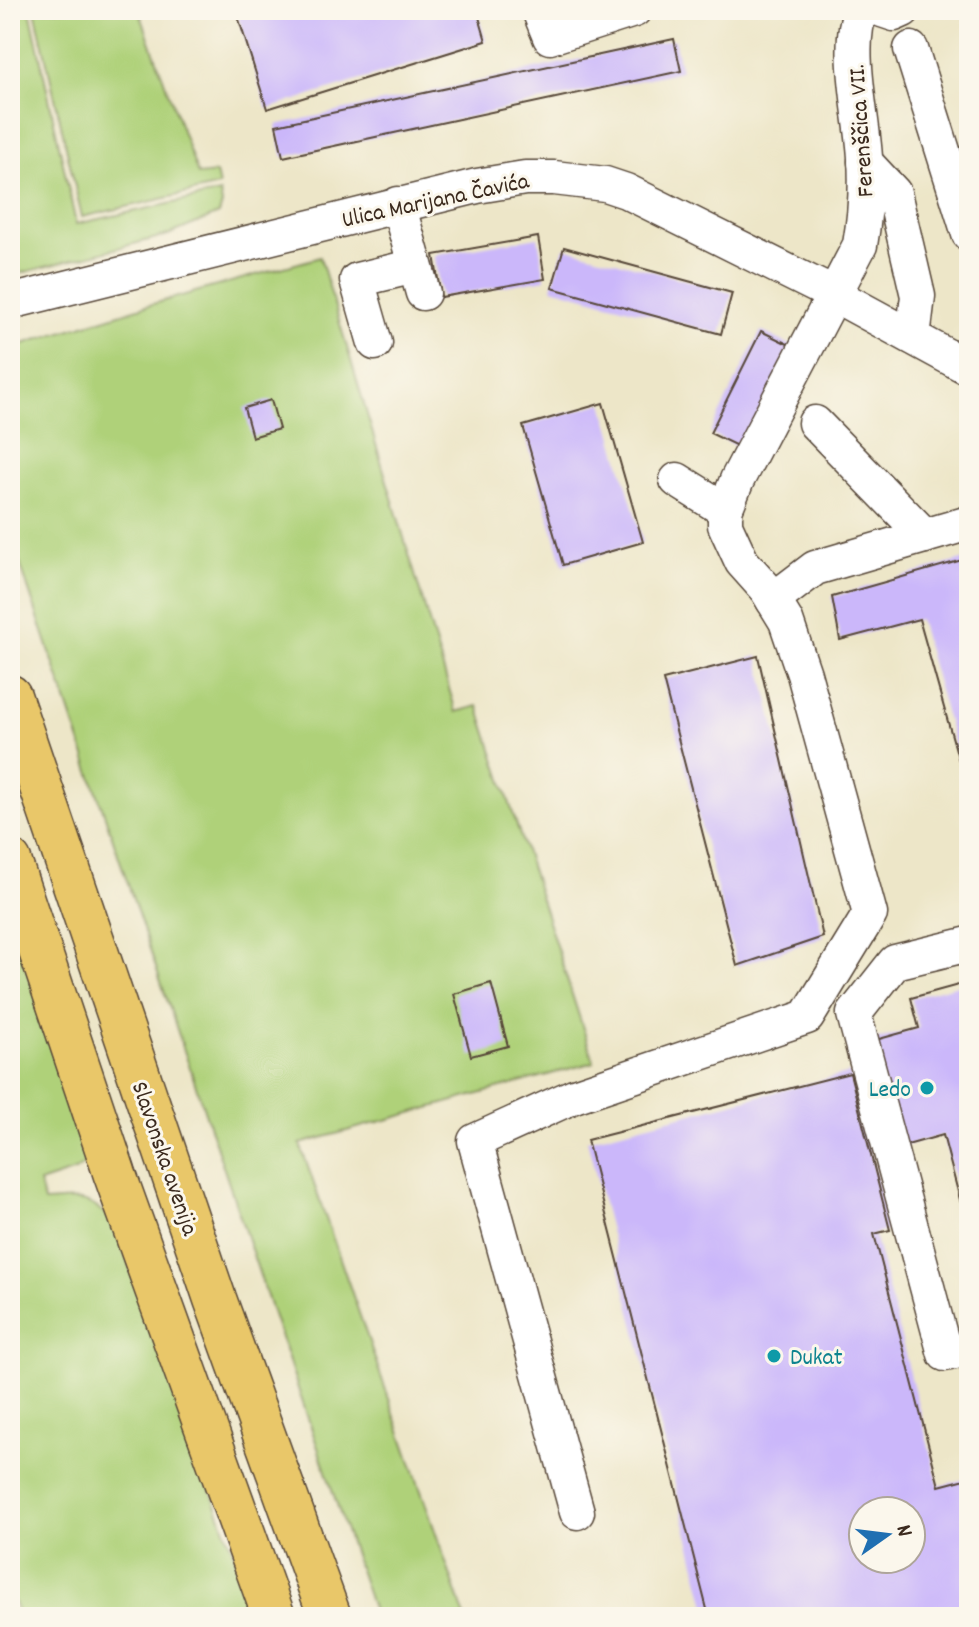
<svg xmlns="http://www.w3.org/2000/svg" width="979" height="1627" viewBox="0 0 979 1627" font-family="Dekko,sans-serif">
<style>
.green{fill:#afd179;stroke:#757e4c;stroke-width:2}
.building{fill:#cbb7fa;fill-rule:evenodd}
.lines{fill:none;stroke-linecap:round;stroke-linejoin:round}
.minor-casing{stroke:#564638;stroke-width:37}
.major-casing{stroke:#564638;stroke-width:45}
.minor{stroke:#fff;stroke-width:34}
.major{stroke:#e9c769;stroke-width:42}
.culture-dot{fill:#0f9aa8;stroke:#fbf7ec;stroke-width:3}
.labels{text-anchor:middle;stroke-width:6;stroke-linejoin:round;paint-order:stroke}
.street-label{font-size:24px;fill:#3b2a1e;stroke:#fbf7ec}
.culture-label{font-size:24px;fill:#0d838f;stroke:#fbf7ec;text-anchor:end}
</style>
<rect width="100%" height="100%" fill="#fbf7ec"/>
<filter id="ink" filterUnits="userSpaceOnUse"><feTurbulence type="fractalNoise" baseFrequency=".0125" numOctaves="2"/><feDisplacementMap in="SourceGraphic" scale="16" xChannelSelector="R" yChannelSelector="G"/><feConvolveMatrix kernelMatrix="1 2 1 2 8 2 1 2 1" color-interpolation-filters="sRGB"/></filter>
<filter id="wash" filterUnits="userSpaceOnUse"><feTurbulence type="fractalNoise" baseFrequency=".006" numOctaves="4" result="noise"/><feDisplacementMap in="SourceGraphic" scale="32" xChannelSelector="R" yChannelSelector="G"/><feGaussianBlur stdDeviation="1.8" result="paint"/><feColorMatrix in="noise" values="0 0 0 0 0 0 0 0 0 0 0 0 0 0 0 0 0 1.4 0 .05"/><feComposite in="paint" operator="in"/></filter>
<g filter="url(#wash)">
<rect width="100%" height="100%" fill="#ede6c8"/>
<g class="green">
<polygon points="10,10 30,10 76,224 220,193 222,204 219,214 168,235 10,276"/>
<polygon points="35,10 139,10 198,175 216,173 219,186 82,217"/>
<polygon points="320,257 456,712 478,706 594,1062 300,1144 465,1617 375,1617 10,534 10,348 142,307"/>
<path d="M10 918 91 1159 75 1171 39 1183 44 1202C77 1200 87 1195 113 1221L257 1617H19L10 1590Z"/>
</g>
<g id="blocks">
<g class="building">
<polygon points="236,10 477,10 486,41 267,109"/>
<polygon points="674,39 681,71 283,157 276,125"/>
<polygon points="538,237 545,279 441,297 434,255"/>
<polygon points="564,247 732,293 721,334 552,288"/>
<polygon points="761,331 792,346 741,448 710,433"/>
<polygon points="271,400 279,429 252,437 244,408"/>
<polygon points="603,403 643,542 563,565 523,426"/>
<polygon points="969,558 969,793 968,793 919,619 840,640 832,597"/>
<polygon points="758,656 823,937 737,966 663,680"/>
<polygon points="969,982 969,1230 968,1230 943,1135 900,1147 872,1041 919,1028 911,998"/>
<polygon points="491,983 508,1046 471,1056 454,994"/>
<path d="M850 1073 890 1230 874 1234 939 1486 969 1478V1617H709L587 1140ZM863 1511H911V1559H863Z"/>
</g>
</g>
</g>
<g filter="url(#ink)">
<use href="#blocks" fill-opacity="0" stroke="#564638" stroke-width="2"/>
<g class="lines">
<g class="minor-casing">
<g id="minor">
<polyline points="539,10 550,37 634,10"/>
<polyline points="882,10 894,14 903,10"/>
<polyline points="911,49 969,234"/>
<polyline points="865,162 894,193 918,296 913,337"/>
<polyline points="398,204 423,293"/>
<polyline points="10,302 477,186 525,178 554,178 605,184 626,191 833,294 969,368"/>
<polyline points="375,343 357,280 415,266"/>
<polyline points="815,423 925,536"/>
<polyline points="677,480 725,510"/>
<polyline points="773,600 815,568 969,523"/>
<polyline points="969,944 895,962 854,1014 945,1354 969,1349"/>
<path d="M577 1512 475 1141 574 1096 807 1017 870 914 804 674 786 621 767 590 742 562 725 525V510L737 480 860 245C865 216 867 188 865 158 863 118 845 46 861 10"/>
</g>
</g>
<g class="major-casing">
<g id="major">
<polyline points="10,696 215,1299 330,1617"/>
<polyline points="10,861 115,1175 274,1617"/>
</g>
</g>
<use href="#minor" class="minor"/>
<use href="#major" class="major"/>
</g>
</g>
<g class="culture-dot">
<circle cx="927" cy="1088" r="8"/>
<circle cx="774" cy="1356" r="8"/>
</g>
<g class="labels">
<g class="street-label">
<text transform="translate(860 131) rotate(-94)" y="8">Ferenščica VII.</text>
<text transform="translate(435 199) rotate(-12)" y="8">Ulica Marijana Čavića</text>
<text transform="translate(166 1158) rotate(71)" y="8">Slavonska avenija</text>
</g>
<g class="culture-label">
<text x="911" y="1096">Ledo</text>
<text x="790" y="1364" text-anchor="start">Dukat</text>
</g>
</g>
<rect width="979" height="1627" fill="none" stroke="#fbf7ec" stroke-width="40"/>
<g transform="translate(887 1535) rotate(76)"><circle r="38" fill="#fbf7ec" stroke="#aea59a" stroke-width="2"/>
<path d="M0-6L14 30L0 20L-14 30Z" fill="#1f6fb2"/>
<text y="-12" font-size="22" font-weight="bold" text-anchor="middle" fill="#3b2a1e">N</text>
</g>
</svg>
